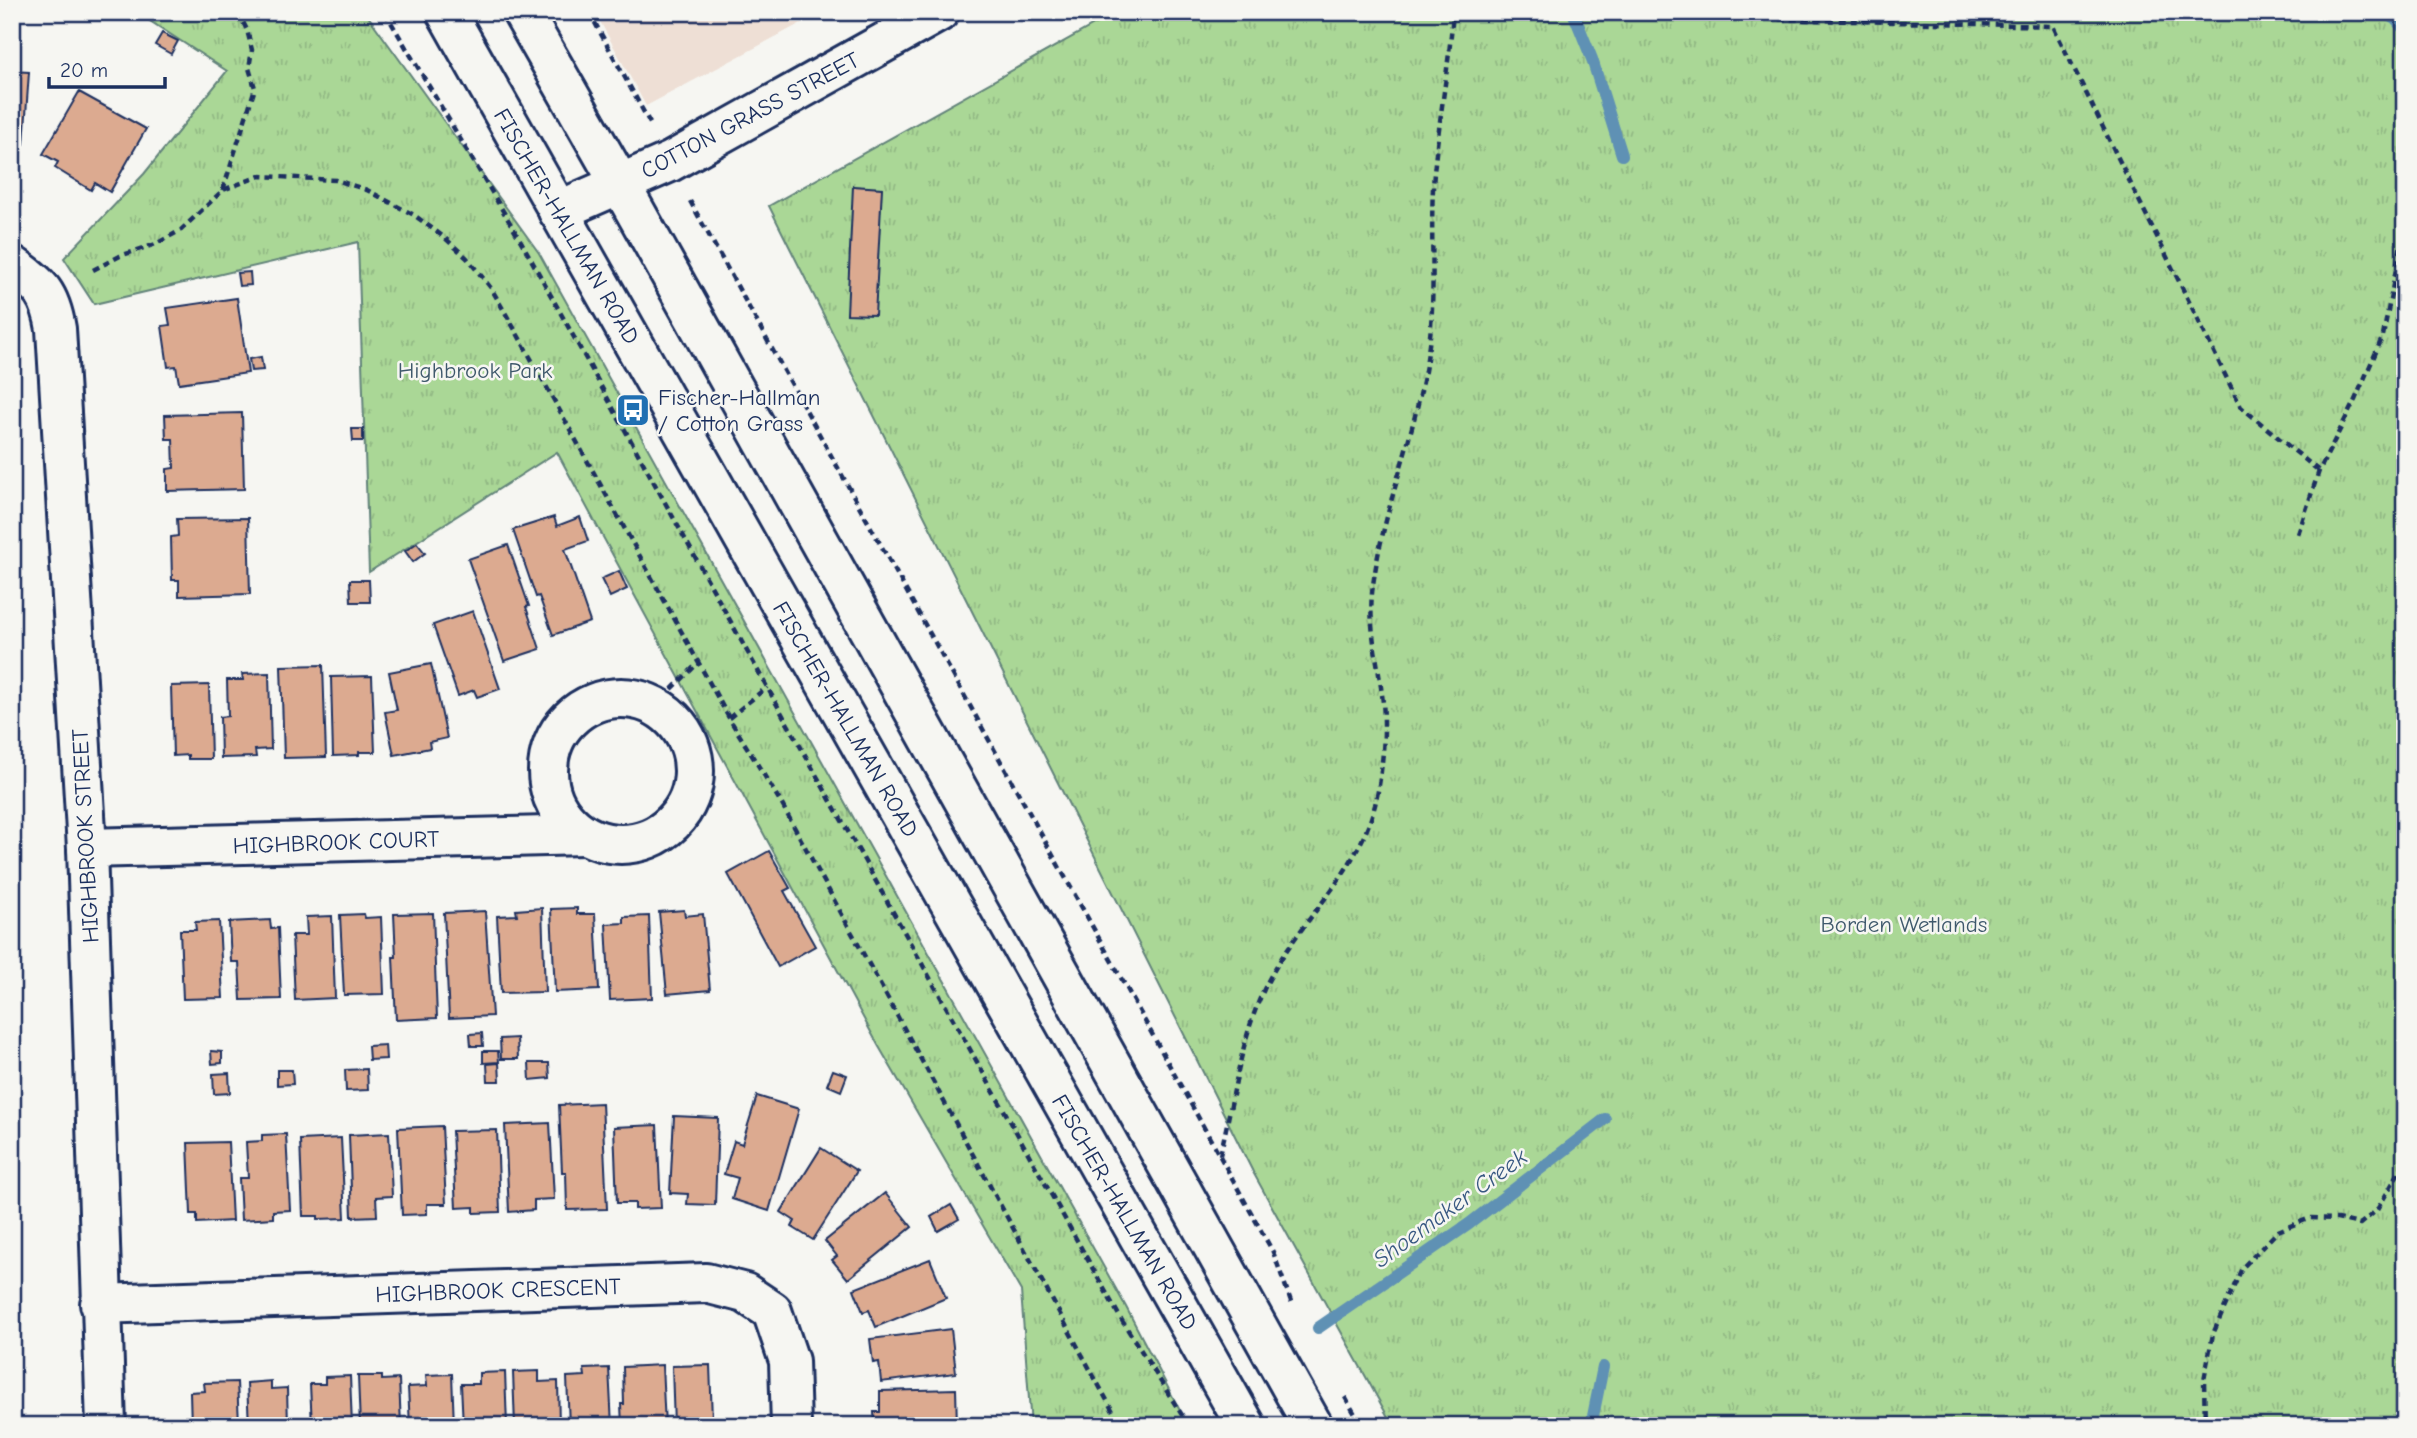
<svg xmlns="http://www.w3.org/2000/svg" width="2417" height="1438" viewBox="0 0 2417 1438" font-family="'Comic Neue',sans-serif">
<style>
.built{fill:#eedfd5}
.park{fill:url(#park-tufts);stroke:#62837a;stroke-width:2}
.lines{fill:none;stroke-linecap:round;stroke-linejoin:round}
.stream{stroke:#5f91b4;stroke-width:12}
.building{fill:#dcaa90;stroke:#1b2f5e;stroke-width:2}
.minor-casing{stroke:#1b2f5e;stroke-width:44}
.major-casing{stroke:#1b2f5e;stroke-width:44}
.path{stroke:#1b2f5e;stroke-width:4.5;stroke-dasharray:7 5;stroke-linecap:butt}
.minor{stroke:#f6f6f2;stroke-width:38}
.major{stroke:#f6f6f2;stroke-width:38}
.labels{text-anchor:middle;stroke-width:5;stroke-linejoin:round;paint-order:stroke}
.street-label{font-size:23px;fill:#1b2f5e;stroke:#f6f6f2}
.park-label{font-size:23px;fill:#3f596c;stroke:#f6f6f2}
.poi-label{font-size:23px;fill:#1b2f5e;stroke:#f6f6f2;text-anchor:start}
.water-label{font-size:24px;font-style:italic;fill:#385882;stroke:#f6f6f2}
</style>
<defs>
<pattern id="park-tufts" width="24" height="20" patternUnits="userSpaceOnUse" patternTransform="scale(1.75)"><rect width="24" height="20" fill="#aad796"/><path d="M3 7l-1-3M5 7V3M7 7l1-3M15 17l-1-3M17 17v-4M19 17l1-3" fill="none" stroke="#92b984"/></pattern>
</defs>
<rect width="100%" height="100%" fill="#f6f6f2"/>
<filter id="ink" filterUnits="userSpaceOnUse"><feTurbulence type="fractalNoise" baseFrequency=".0143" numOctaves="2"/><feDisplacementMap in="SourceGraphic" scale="14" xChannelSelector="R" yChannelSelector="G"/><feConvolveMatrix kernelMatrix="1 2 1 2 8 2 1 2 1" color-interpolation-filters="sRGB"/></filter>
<g filter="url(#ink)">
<polygon class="built" points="595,12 822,12 646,106"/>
<g class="park">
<polygon points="136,12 365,12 539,253 1126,1307 1188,1426 1031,1426 1021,1291 878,1045 557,452 369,572 358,242 94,304 64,258 144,174 227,71"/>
<polygon points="1117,12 2405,12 2405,1426 1393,1426 1253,1172 769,206"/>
</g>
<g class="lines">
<g class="stream">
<polyline points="1573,12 1592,59 1622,155"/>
<polyline points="2382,12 2395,19 2405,30"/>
<polyline points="1318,1328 1469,1224 1605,1119"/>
<polyline points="1591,1426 1603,1367"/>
</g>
</g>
<g class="building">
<polygon points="162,33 178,41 171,54 155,45"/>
<polygon points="12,71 29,72 24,144 12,143"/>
<polygon points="79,92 146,129 110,192 95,183 91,190 55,168 58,162 43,154"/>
<polygon points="853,186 882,188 875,315 847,314"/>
<polygon points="250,272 251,285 239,286 237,273"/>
<polygon points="237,298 248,373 179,383 176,366 168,367 162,326 170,325 167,308"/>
<polygon points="261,357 263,370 251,371 249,359"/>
<polygon points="242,413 244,489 167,491 167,469 174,468 173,439 166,439 165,415"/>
<polygon points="352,429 363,429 363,441 353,441"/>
<polygon points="554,517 557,526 580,517 588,541 565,549 590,622 553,635 539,596 536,597 513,530"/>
<polygon points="248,518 250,594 179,596 179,580 172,580 171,537 178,536 177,519"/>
<polygon points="417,543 425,553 413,562 405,551"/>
<polygon points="508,545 529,606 526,607 540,649 504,661 468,559"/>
<polygon points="619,571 627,589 610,597 601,579"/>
<polygon points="350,580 369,580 370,602 351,602"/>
<polygon points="473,611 500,689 477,697 474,690 458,696 433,625"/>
<polygon points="431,664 447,738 429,742 430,748 394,755 385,712 397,710 389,672"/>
<polygon points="323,665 326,757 284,758 281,666"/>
<polygon points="269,673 271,749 255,750 256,757 221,758 220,717 228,716 227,680 243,680 242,674"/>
<polygon points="372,676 375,752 359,752 359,755 333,756 331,677"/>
<polygon points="209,685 211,759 188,759 188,755 173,756 171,686"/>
<polygon points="769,851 790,888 784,891 815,946 778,967 728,874"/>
<polygon points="542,908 545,992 501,993 497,916 517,915 516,910"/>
<polygon points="577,908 577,914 595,914 599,990 555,992 551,909"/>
<polygon points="684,910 685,916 703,914 710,990 667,994 659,912"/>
<polygon points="485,911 492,1016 449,1018 444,913"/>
<polygon points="433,913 437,1018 396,1020 393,957 396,957 394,914"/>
<polygon points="364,914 365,918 381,917 384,994 344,995 340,915"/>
<polygon points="332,916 335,998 295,1000 292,935 307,935 306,917"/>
<polygon points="649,916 652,998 610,1000 606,924 624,923 624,917"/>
<polygon points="270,920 271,929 278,928 281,999 241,1000 239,962 231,962 229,922"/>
<polygon points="219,921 223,998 183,999 180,930 196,930 195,922"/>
<polygon points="482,1033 483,1046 471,1046 470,1034"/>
<polygon points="517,1038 518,1059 501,1059 500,1039"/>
<polygon points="385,1045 386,1059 369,1060 368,1046"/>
<polygon points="211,1051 222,1052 222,1063 212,1064"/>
<polygon points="483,1051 498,1051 499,1062 483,1063"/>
<polygon points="499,1063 500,1081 488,1081 487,1064"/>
<polygon points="529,1063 549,1063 550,1078 530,1080"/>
<polygon points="367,1069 368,1090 346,1091 345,1070"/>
<polygon points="277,1070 292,1070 293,1084 277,1085"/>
<polygon points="833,1070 847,1075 841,1091 827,1085"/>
<polygon points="229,1073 230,1093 214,1094 213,1074"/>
<polygon points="757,1096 799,1109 769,1211 732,1199 738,1178 724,1174 734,1141 742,1144"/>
<polygon points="602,1103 607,1209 567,1210 566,1172 562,1172 559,1105"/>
<polygon points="674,1116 718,1118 715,1205 687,1204 688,1194 670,1193"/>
<polygon points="550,1123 554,1199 534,1200 534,1210 509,1212 505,1125"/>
<polygon points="657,1125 661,1208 635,1209 635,1203 617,1203 614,1127"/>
<polygon points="442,1126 446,1204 427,1204 427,1214 402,1215 398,1128"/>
<polygon points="497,1130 500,1212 474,1213 474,1207 456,1208 452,1131"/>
<polygon points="389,1133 392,1196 376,1197 377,1216 352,1217 349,1135"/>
<polygon points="286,1134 290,1210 273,1211 273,1218 241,1220 239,1178 248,1178 246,1142 262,1141 262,1135"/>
<polygon points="341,1138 345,1218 318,1219 318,1216 303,1216 300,1140"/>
<polygon points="228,1142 232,1221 197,1223 197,1214 191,1214 188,1143"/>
<polygon points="821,1148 857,1171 813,1240 792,1227 795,1221 781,1212"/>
<polygon points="885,1193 912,1227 848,1279 832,1260 837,1256 825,1241"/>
<polygon points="951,1205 959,1219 938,1231 931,1217"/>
<polygon points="930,1259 946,1298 876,1327 869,1310 863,1312 854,1289"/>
<polygon points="951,1329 956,1373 881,1382 879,1362 873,1363 870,1339"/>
<polygon points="662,1365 665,1426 622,1426 621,1404 624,1404 623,1367"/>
<polygon points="710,1365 712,1419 716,1419 716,1426 674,1426 672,1366"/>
<polygon points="609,1368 612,1426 569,1426 567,1377 585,1376 584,1369"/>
<polygon points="539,1371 539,1382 558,1381 559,1426 515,1426 513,1372"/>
<polygon points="505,1372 507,1426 463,1426 461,1384 479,1384 479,1373"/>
<polygon points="452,1374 454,1426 410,1426 408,1387 427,1386 426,1375"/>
<polygon points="350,1376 352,1426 312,1426 310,1384 325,1384 325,1377"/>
<polygon points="358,1376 382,1376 382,1380 399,1379 401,1426 360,1426"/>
<polygon points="271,1381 271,1389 287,1388 288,1426 249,1426 247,1383"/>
<polygon points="237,1382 239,1423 231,1424 231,1426 191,1426 190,1392 205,1391 204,1383"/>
<polygon points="956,1389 957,1426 875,1426 874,1412 880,1412 880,1391"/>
</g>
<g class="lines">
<g class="minor-casing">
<g id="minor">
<polyline points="558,211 670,162 939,12"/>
<path d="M12 265C41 285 50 294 56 329L87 848 106 1426"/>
<circle cx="621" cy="771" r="73"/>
<polyline points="87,848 584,835"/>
<polyline points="100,1304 706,1283 745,1293 772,1311 789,1361 791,1426"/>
</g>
</g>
<g class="major-casing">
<g id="major">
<polyline points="446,12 1246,1426"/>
<polyline points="522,12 620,184 1313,1426"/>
</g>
</g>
<g class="path">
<polyline points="385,12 522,243 748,653 1121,1319 1189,1426"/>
<polyline points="589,12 652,127"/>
<polyline points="1613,12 1614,15 2053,26 2241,407 2319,471"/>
<polyline points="223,190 255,88 249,68 252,50 247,30 238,12"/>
<polyline points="690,201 1273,1252 1292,1304"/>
<polyline points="93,270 120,256 156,244 181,230 223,190 260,176 336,180 367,190 414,215 445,238 467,258 491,288 518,335 729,718 780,801 1121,1426"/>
<polyline points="2298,534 2319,471 2355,400 2383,336 2405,223"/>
<polyline points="655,706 699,662"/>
<polyline points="729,718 767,687"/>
<path d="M1220 1155C1234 1098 1241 1035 1267 983 1300 919 1356 877 1375 805 1382 776 1386 733 1383 703 1379 664 1367 625 1373 585 1384 505 1417 431 1428 352 1437 292 1429 233 1434 173 1439 119 1449 66 1453 12"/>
<polyline points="1345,1397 1362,1426"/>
<polyline points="2163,1426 2205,1423"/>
<polyline points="2205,1426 2204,1380 2213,1334 2242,1268 2278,1231 2310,1218 2337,1219 2360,1224 2377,1210 2405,1162"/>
</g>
<use href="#minor" class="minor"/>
<use href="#major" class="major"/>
</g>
</g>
<defs>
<g id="bus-square" transform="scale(1.75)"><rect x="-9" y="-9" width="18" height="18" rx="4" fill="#1f6fb2" stroke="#f6f6f2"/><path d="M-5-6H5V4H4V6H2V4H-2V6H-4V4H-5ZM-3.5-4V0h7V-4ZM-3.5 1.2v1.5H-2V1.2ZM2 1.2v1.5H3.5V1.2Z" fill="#fff"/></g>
</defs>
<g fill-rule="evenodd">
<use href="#bus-square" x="633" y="410"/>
</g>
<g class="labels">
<g class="street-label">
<text transform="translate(750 115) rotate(-28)" y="8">COTTON GRASS STREET</text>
<text transform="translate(567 226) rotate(60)" y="8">FISCHER-HALLMAN ROAD</text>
<text transform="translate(846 719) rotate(60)" y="8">FISCHER-HALLMAN ROAD</text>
<text transform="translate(85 836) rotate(-93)" y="8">HIGHBROOK STREET</text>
<text transform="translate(336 842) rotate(-2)" y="8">HIGHBROOK COURT</text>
<text transform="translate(1125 1212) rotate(60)" y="8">FISCHER-HALLMAN ROAD</text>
<text transform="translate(498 1290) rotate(-2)" y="8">HIGHBROOK CRESCENT</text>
</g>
<g class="park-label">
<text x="475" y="378">Highbrook Park</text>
<text x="1904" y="932">Borden Wetlands</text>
</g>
<g class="poi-label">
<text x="658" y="405">Fischer-Hallman<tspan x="658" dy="26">/ Cotton Grass</tspan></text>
</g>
<g class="water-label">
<text transform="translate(1450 1208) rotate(-36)" y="8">Shoemaker Creek</text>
</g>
</g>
<rect width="2417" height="1438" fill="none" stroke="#f6f6f2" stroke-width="42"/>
<rect x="21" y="21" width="2375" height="1396" fill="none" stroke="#1b2f5e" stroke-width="2.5" filter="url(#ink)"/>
<path d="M49 77v10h116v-10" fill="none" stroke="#1b2f5e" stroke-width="3.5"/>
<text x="60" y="77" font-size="21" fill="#1b2f5e" stroke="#f6f6f2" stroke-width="5" paint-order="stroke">20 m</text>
</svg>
